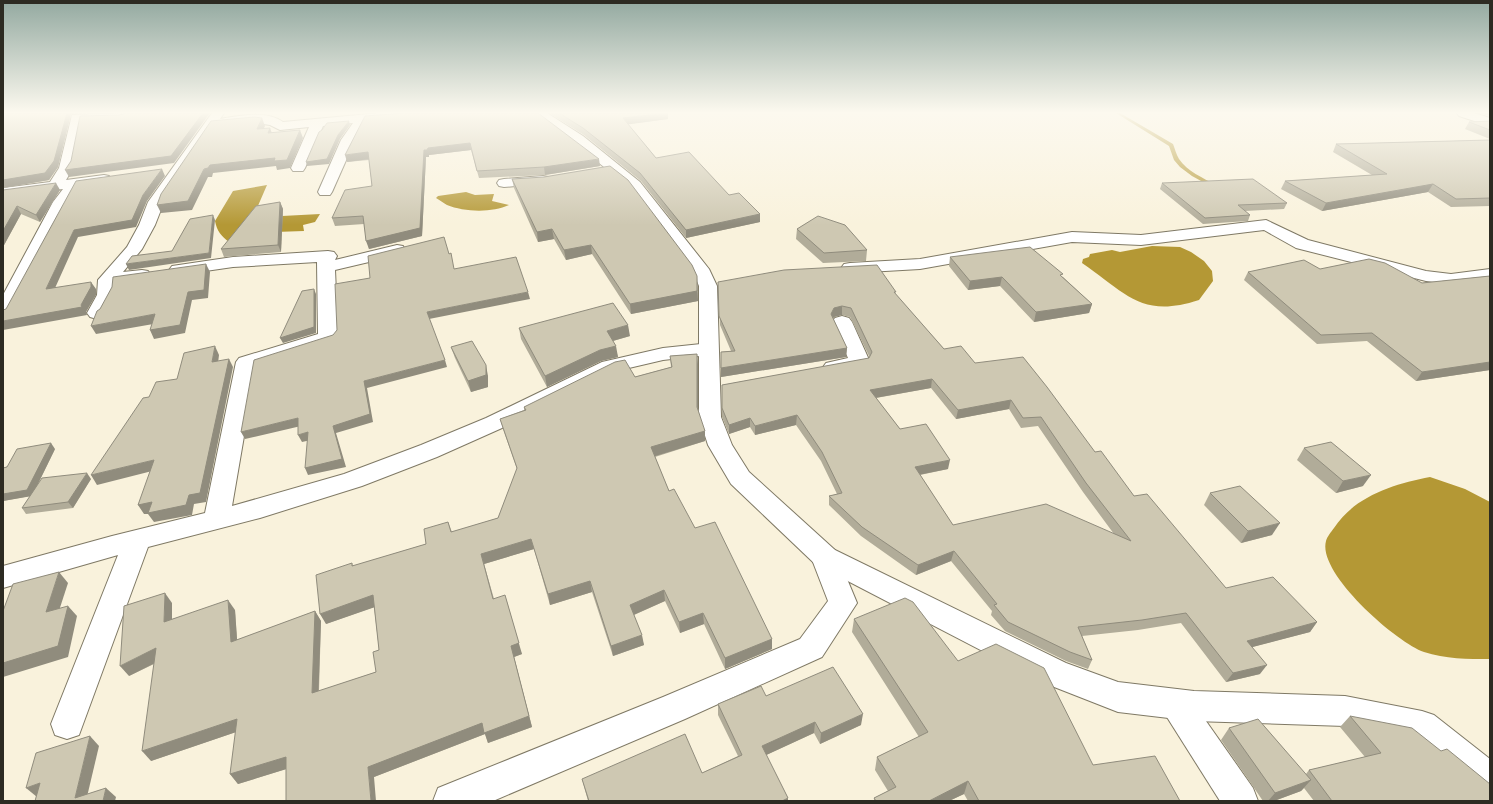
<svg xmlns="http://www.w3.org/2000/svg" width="1493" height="804" viewBox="0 0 1493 804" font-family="Rubik,sans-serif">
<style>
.water{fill:#b49835}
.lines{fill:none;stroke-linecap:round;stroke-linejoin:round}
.stream{fill:#b49835;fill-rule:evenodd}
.minor-casing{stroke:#7f7965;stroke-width:2}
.tertiary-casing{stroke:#7f7965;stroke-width:2}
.minor{fill:#fff;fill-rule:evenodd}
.tertiary{fill:#fff;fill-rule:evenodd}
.wall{fill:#b1ac99;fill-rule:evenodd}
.shaded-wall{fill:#908c7d}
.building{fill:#cec8b2;stroke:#908c7d;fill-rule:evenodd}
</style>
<rect width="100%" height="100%" fill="#f9f2dc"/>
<g class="water">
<path d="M267 185 254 215 263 217 320 214 315 222 303 225 304 231 275 232 229 242C221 236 217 231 215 221L233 191Z"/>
<path d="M466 192 475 195 494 194 492 201 509 205C492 213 464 212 447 205 443 203 440 200 436 198L438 196Z"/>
<path d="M1152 246 1180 247 1191 252 1204 261 1212 271 1213 281 1199 300C1141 319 1126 293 1082 263L1083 259 1089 257 1090 254 1112 250 1120 252Z"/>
<path d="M1430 477 1465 489 1490 502V659C1468 659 1445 659 1424 652 1396 642 1317 573 1326 541 1327 537 1331 532 1334 528 1355 496 1394 484 1430 477Z"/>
</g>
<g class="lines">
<path class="stream" d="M1116 113H1120L1173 144C1175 149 1176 154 1179 159 1187 171 1203 178 1216 185V187H1212L1192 176 1180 167 1174 160 1169 146Z"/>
<g class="minor-casing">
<g id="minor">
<polygon points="131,113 126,119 122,120 82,121 73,168 66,180 104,175 109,176 111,179 109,182 79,187 69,202 12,312 10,316 3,318 3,295 53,202 63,189 3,196 3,188 50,182 59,168 72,115"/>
<path d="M212 113H224L220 119C239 116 266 110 283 122L380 113H420L414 117 366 121 355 140 332 192 330 195H320L318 192 341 140 353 123 323 126 305 168 303 171H293L291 168 309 127 280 130 270 125 257 123 213 127 164 202 155 225 142 249 123 272 142 270 148 271 151 275 148 279 116 284 115 295 104 317 97 319 90 317 87 313 97 295 98 280 127 247 139 225 148 202Z"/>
<polygon points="1457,113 1474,113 1490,118 1490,126 1459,116"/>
<polygon points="543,176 548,177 550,180 548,183 504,187 499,186 497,183 499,180 504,179"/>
<polygon points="1266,220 1308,240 1426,271 1451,274 1490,269 1490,279 1451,284 1426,281 1296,248 1264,230 1141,245 1072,242 920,269 850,273 844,272 841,268 844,264 850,263 920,259 1072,232 1141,235"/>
<polygon points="397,245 403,246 405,250 403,254 335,270 338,337 335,341 256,366 232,506 344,474 421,445 486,418 602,362 663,348 701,344 716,350 719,354 716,358 709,360 698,356 663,360 616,371 502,428 437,457 362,486 260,518 148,547 79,735 67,739 55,735 51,724 118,555 3,588 3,566 112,536 205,513 236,362 239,358 318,334 317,262 233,267 178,275 172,274 169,270 172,266 233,257 328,251 334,252 337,256 335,260"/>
<polygon points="842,316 849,318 852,322 870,362 867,366 833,373 826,371 823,367 826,363 848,358 832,322 835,318"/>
<polygon points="825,546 835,550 857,603 822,657 685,719 493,801 433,801 438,788 663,697 800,639 828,601 811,557 815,550"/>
<polygon points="1176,689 1187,694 1253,788 1258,801 1220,801 1165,714 1160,704 1165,694"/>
</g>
</g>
<g class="tertiary-casing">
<polygon id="tertiary" points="533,113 547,113 583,136 640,182 709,269 717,286 721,417 732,445 749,472 835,550 1066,663 1118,682 1194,691 1345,696 1422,711 1434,715 1490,759 1490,798 1478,793 1414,740 1345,726 1194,721 1118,712 1044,683 815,564 731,484 708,445 699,417 699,286 694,274 630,188 573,142"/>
</g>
<use href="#minor" class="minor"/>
<use href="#tertiary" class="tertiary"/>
</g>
<g class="wall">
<polygon points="3,113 95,113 71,114 58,167 49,180 3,188"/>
<polygon points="404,113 600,166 545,175 479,178 471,150 429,155 429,157 426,157 422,236 369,249 364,224 335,226 332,218 372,186 369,160 347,162"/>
<polygon points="549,113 668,113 668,119 628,124 656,158 729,195 760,214 760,222 686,238 641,181 584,135"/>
<polygon points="1477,113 1490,113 1490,116"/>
<polygon points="1490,121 1490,139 1465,129 1469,122"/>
<polygon points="1490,140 1490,206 1451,207 1428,192 1322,211 1281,189 1285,181 1372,175 1333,152 1336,144"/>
<polygon points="512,179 697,276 698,301 631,314 592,254 566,260 554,239 538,242 514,188"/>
<polygon points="1162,183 1287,203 1284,209 1245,211 1250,215 1248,221 1203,224 1160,189"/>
<polygon points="3,190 60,190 40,222 21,214 3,247"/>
<polygon points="280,202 283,209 281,252 224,257 221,249"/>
<polygon points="797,229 867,250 866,261 823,263 796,239"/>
<polygon points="950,257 1063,277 1092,304 1089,313 1034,322 1000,286 968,290 949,266"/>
<polygon points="1248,272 1422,283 1490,276 1490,370 1416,381 1367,341 1317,344 1244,280"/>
<path d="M718 282 896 295 944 349 975 363 1095 452 1134 496 1226 588 1317 622 1310 632 1252 647 1260 674 1226 682 1181 623 1138 630 1082 636 1092 660 1088 669 1066 661 1005 631 991 615 992 611 951 561 916 575 861 536 829 505V496L837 494 821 461 796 425 755 435 750 427 729 434 722 417V385L870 358 850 317 842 315 834 317 833 318 847 348 846 357 721 377V352L731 351 720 325ZM931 388 956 419 1009 409 1021 428 1038 426 1083 492 1114 534 953 525 920 475 948 469 900 429 876 398Z"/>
<polygon points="519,328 630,336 613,341 618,357 601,361 547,387 521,339"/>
<polygon points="451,347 488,376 488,387 471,392 455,358"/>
<polygon points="697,354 698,408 705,441 655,457 669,491 695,528 772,639 772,649 725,669 704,624 680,633 665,601 634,615 644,645 613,656 592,592 550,605 534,549 484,564 494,599 522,654 514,657 532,727 488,743 485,734 374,777 286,769 238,784 230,774 236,732 151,761 154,664 129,676 172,603 172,619 235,610 237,640 315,611 321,621 319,691 376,672 379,650 374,607 326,624 352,563 353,566 426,544 448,522 452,532 498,518 517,469 503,429 500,419 524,410 524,407 671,367 670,356"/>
<polygon points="1304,448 1363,486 1336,493 1297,460"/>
<polygon points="55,449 37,486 91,479 73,508 26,514 22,508 30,496 3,501 3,468"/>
<polygon points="1210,493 1272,535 1241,543 1204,505"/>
<polygon points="854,619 958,661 1093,765 1180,801 968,801 964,794 949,801 874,801 874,798 888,791 875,770 877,757 919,737 852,632"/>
<polygon points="766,696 861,725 820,744 814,733 766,755 788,798 788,801 588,801 582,779 702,773 738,756 718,715 718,704"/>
<polygon points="1350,716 1490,801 1314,801 1304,788 1301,791 1274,801 1263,801 1221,740 1229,728 1306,774 1309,770 1365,757 1340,727"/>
</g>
<g class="shaded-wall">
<polygon points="67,113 70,113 71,114 58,167 49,180 3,188 3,180"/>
<polygon points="203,113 210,113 174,163 69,177 65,170"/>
<polygon points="668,113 668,119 624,125 623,118"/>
<polygon points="262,118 265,126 260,137 257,129"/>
<polygon points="349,121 350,125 340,139 329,164 307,166 306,162 338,135"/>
<polygon points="270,128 273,136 268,133"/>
<polygon points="300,130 303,138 290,168 277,170 276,166 213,173 212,177 208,177 192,210 161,213 157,205 210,165"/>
<polygon points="470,143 471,150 429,155 429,157 426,157 422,236 369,249 366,241 424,150 428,148"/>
<polygon points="368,152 370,159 347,162 345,155"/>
<polygon points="599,159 600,166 545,175 544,167"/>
<polygon points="162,169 165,176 147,201 136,227 78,237 51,297 46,289 74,230 143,195"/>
<polygon points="56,183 60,190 40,222 36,215"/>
<polygon points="1433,184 1428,192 1322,211 1326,203"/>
<polygon points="280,202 283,209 281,252 278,245"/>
<polygon points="17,206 21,214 3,247 3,231"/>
<polygon points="760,214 760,222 686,238 686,230"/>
<polygon points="213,215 215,220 211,258 129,270 126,264 209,253"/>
<polygon points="552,229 554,239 538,242 537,232"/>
<polygon points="591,245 592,254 566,260 564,250"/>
<polygon points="206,264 210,272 208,298 192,300 185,333 154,339 150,330 188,292"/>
<polygon points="697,276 698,301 631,314 630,304"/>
<polygon points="1002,277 1000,286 968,290 970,281"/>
<polygon points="91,282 96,289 96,295 86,312 87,315 3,330 3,321 81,305"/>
<polygon points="314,289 316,294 316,333 283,343 280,338"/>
<polygon points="528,292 530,299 429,319 427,312"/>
<polygon points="1092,304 1089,313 1034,322 1036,312"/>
<polygon points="842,306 842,315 834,317 831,323 831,314 834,308"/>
<polygon points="155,314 159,323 96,334 91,326"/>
<polygon points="628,325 630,336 609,342 607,331"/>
<polygon points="215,346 219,355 217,371 212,362"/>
<polygon points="616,346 618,357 601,361 547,387 545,376 600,350"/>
<polygon points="847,348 846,357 721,377 721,368"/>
<polygon points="697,354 698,364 698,417 697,407"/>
<polygon points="229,359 233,367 206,502 194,504 192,515 154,522 148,514 144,514 138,505"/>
<polygon points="445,360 447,367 367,388 373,422 336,433 346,467 308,475 305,468 333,426 364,381"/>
<polygon points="1490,362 1490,370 1416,381 1422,372"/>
<polygon points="486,365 488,376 488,387 471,392 468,381"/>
<polygon points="932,379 931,388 869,399 870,390"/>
<polygon points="1011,400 1009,409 956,419 958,410"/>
<polygon points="797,415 796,425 755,435 755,426"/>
<polygon points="298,418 301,426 245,439 241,432"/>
<polygon points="750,418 750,427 729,434 729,425"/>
<polygon points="705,431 705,441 652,457 651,447"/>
<polygon points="308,432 311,440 302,442 298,435"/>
<polygon points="51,443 55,449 32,496 3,501 3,494"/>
<polygon points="154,460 160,469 97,485 91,475"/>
<polygon points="950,460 948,469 913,476 915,467"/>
<polygon points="87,473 91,479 73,508 68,502"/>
<polygon points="1371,475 1363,486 1336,493 1343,481"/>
<polygon points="1280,523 1272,535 1241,543 1248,531"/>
<polygon points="531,539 534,549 484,564 497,610 481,554"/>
<polygon points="954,551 951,561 916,575 918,565"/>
<polygon points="59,572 68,583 55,623 46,612"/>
<polygon points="590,581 592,592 550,605 548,594"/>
<polygon points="664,590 665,601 631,616 630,605"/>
<polygon points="165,593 172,603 172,633 164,622"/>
<polygon points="373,595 378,606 326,624 320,614"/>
<polygon points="505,595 522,654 514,657 532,727 488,743 485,734 374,777 376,801 371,801 368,767 511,646"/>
<polygon points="228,600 235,610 238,653 231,642"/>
<polygon points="68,606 77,616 68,657 3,677 3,663"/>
<polygon points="315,611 321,621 318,704 312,693"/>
<polygon points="703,613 704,624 680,633 679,622"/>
<polygon points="1317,622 1310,632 1241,650 1247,641"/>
<polygon points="642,635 644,645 613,656 611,646"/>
<polygon points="772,639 772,649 725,669 725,658"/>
<polygon points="156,648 165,658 129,676 120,666"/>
<polygon points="1267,665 1260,674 1226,682 1233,673"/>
<polygon points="863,714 861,725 820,744 821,733"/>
<polygon points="237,719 245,729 151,761 142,751"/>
<polygon points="815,722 814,733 762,757 762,746"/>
<polygon points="90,736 99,746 86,801 75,798"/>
<polygon points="286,757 293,767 238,784 230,774"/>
<polygon points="1311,780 1301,791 1274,801 1268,801 1275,793"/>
<polygon points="968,781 964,794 949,801 929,801"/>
<polygon points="40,783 37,797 26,788"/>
<polygon points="106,788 116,797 115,801 103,801"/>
<polygon points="788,798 788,801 782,801"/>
</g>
<g class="building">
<polygon points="3,113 67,113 54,161 45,173 3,180"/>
<polygon points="125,113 203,113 171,156 65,170 71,161 80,116 119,115 124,114"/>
<polygon points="404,113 538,113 599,159 544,167 477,171 470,143 428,148 427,150 424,150 420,228 366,241 363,216 332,218 345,190 372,186 368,152 345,155 365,116"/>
<polygon points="559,113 668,113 623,118 656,158 689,152 729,195 739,193 760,214 686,230 640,173 583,128"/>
<polygon points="254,117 262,118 257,129 270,128 268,133 300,130 287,160 274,161 275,158 210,165 208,168 204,169 188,201 157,205 161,194 211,121"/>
<polygon points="349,121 338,135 327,159 306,162 319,132 322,130 327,123"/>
<polygon points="1490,121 1490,130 1469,122"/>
<polygon points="1490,140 1490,198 1456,199 1433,184 1326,203 1285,181 1387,174 1336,144"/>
<polygon points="610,166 628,180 692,265 697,276 697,291 630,304 591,245 564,250 552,229 537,232 512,179 544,177"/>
<polygon points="162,169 143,195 132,220 74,230 46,289 91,282 91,287 81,305 82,307 3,321 3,310 6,309 76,181"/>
<polygon points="1253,179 1287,203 1238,205 1250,215 1205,218 1162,183"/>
<polygon points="56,183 36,215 17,206 3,231 3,190"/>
<polygon points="280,202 278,245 221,249 256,206"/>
<polygon points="213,215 209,253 126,264 132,256 172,251 190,219"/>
<polygon points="818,216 845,225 867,250 824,253 797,229"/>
<polygon points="444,237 449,254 451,253 454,269 516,257 528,292 427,312 445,360 364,381 370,414 333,426 342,459 305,468 308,432 298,435 298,418 241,432 254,360 333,335 337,330 335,284 370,278 368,256"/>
<polygon points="1030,247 1063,274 1060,275 1092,304 1036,312 1002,277 970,281 950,257"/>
<polygon points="1369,259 1385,263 1422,283 1490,276 1490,362 1422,372 1372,333 1321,335 1248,272 1304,260 1320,269"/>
<polygon points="206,264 204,290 188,292 180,325 150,330 155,314 91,326 97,311 100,309 112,287 113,277"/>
<path d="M877 265 896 292H894L944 349 961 346 975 363 1023 357 1047 387 1095 452 1101 451 1134 496 1147 494 1226 588 1273 577 1317 622 1247 641 1267 665 1233 673 1186 613 1142 620 1078 627 1092 660 1070 652 1008 622 994 605 997 604 954 551 918 565 862 527 829 496 842 493 822 452 797 415 755 426 750 418 729 425 722 408V385L869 358 872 352 851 308 842 306 834 308 831 314 847 348 721 368V352L735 351 719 316 718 282 784 270ZM932 379 958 410 1011 400 1023 418 1041 417 1086 483 1131 541 1046 504 953 525 915 467 950 460 926 424 900 429 870 390Z"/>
<polygon points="314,289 314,327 280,338 302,291"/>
<polygon points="613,303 628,325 607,331 616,346 600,350 545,376 519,328"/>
<polygon points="472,341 486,365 486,375 468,381 451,347"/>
<polygon points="215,346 212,362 229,359 200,493 189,495 186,505 148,513 152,502 138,505 154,460 91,475 143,398 149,397 156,382 177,379 184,353"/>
<polygon points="697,354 697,407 705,431 651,447 669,491 674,489 695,528 715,522 772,639 725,658 703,613 679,622 664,590 630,605 642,635 611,646 590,581 548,594 531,539 481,554 493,599 505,595 519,643 511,646 529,716 484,733 482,723 368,767 371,801 286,801 286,757 230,774 237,719 142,751 156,648 120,666 124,606 165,593 164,622 228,600 231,642 315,611 312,693 376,672 373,652 379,650 373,595 320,614 316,575 352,563 352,566 426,544 424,529 448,522 451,532 498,518 517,468 500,419 526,410 524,407 615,362 625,360 635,377 672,367 670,356"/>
<polygon points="1331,442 1371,475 1343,481 1304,448"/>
<polygon points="51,443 27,490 3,494 3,468 7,467 17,449"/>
<polygon points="87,473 68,502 22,508 42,478"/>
<polygon points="1240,486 1280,523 1248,531 1210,493"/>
<polygon points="59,572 46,612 68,606 58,646 3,663 3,611 13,584"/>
<polygon points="905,598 913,602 958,661 996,644 1044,668 1093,765 1155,756 1180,801 979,801 968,781 929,801 876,801 874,798 896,787 877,757 928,732 854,619"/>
<polygon points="833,667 863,714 821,733 815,722 762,746 788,798 782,801 589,801 582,779 685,734 702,773 742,755 718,704 761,686 766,696"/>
<polygon points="1350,716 1412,728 1441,751 1447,749 1490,784 1490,801 1332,801 1309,770 1381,753"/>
<polygon points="1258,719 1311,780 1275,793 1229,728"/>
<polygon points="90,736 75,798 106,788 103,801 35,801 40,783 26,788 36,753"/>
</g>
<linearGradient id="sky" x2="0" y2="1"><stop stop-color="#93a9a0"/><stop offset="0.5" stop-color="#fcf9ef"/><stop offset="1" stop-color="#fcf9ef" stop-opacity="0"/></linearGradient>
<rect width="1493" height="225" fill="url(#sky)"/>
<rect width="1493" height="804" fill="none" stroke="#2d2b22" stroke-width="8"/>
</svg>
